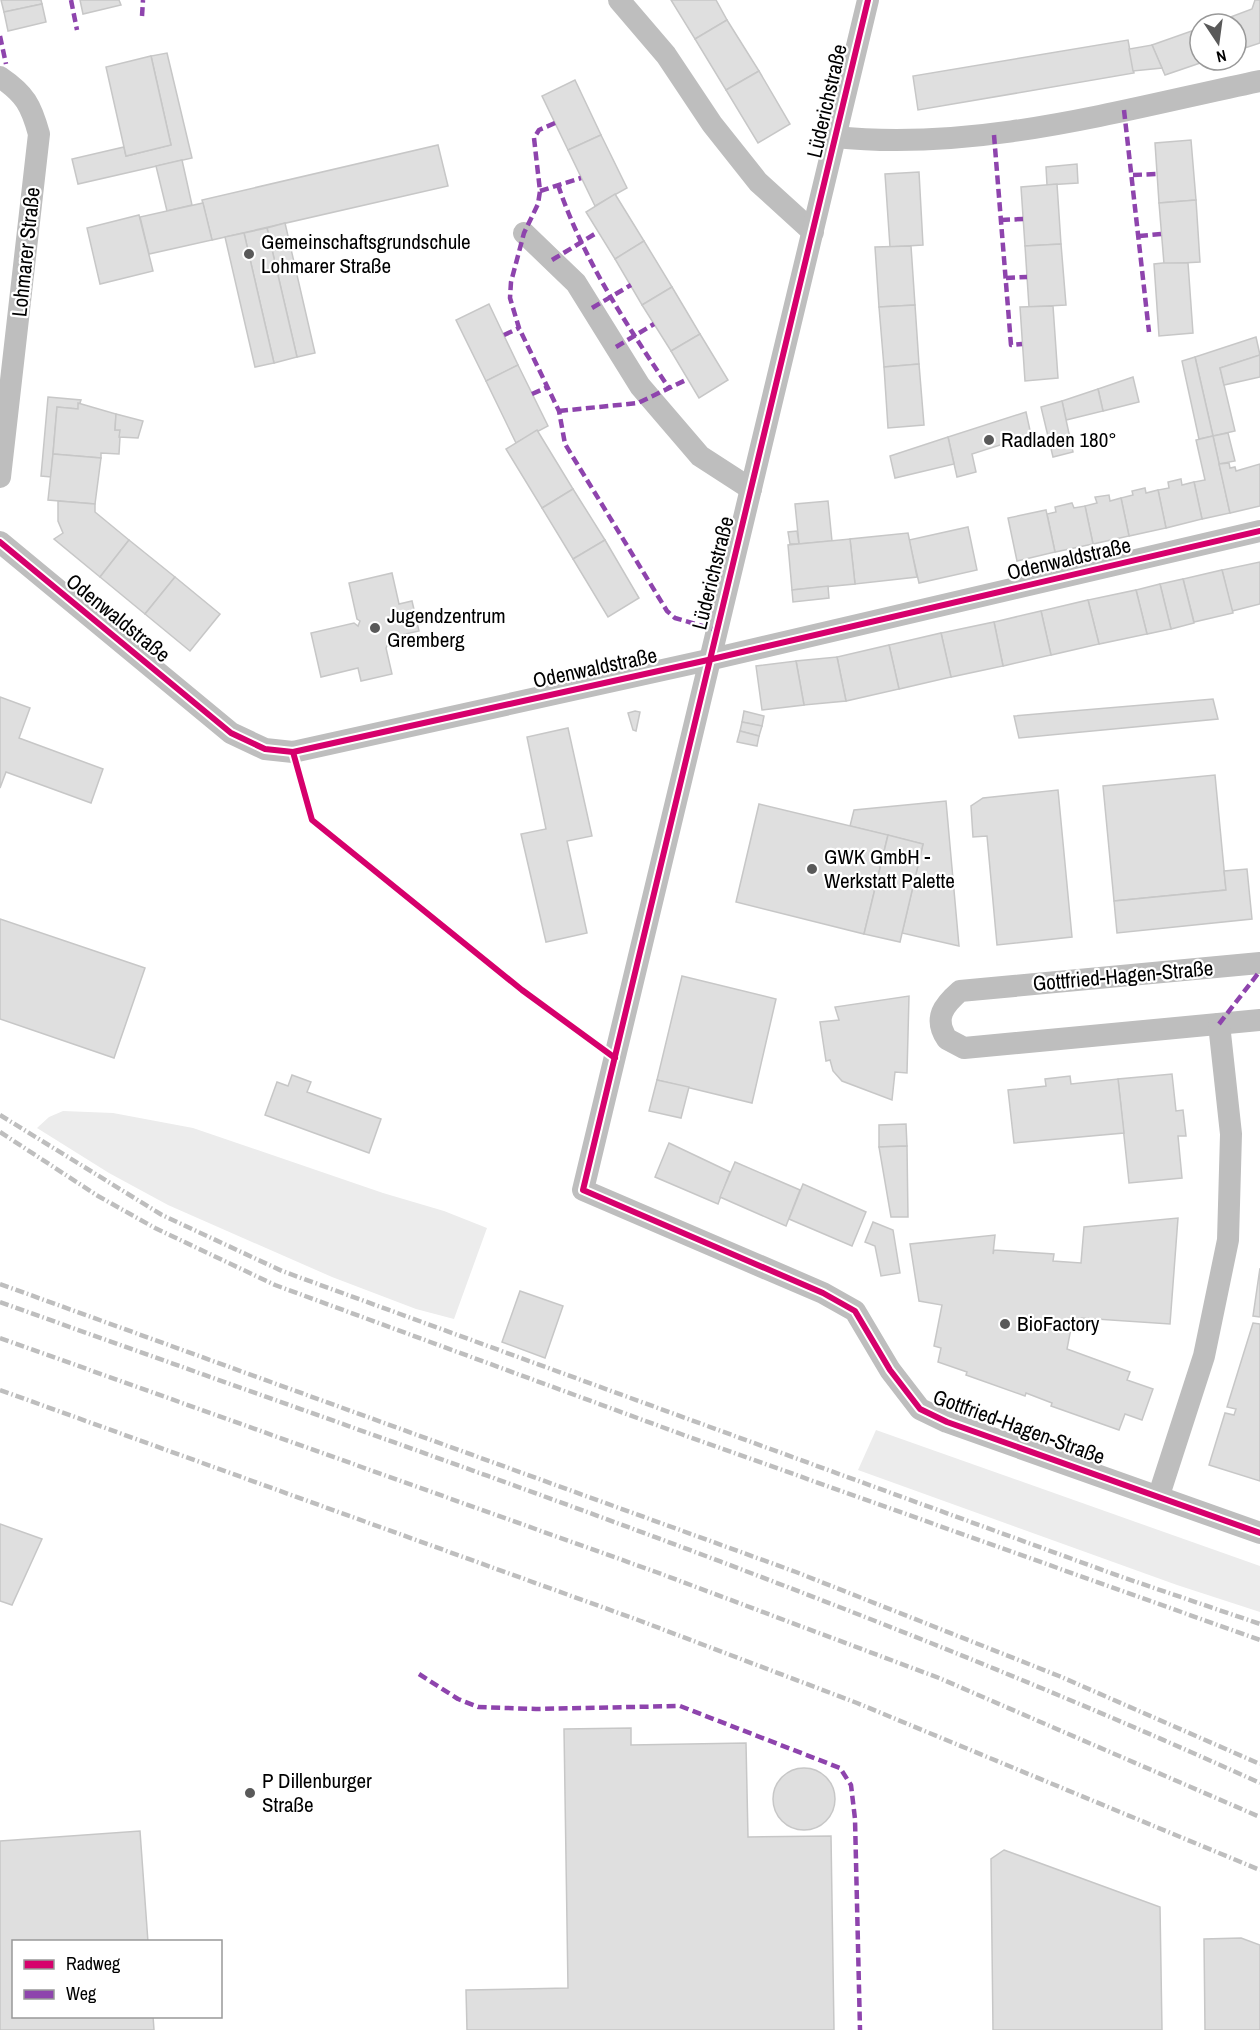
<svg xmlns="http://www.w3.org/2000/svg" width="1260" height="2030" viewBox="0 0 1260 2030" font-family="'Archivo Narrow',sans-serif">
<style>
.green{fill:#ececec}
.building{fill:#dfdfdf;stroke:#c7c7c7;stroke-width:1.5}
.lines{fill:none;stroke-linecap:round;stroke-linejoin:round}
.street{stroke:#bebebe;stroke-width:22}
.rail{stroke:#bebebe;stroke-width:4.5;stroke-dasharray:9 3 1.5 3;stroke-linecap:butt}
.quiet{stroke:#8e44ad;stroke-width:4.5;stroke-dasharray:9 4.5;stroke-linecap:butt}
.cycleway-casing{stroke:#fff;stroke-width:10}
.cycleway{stroke:#d6006c;stroke-width:6}
.poi-dot{fill:#595959;stroke:#fff;stroke-width:2}
.labels{text-anchor:middle;stroke-width:4.5;stroke-linejoin:round;paint-order:stroke}
.street-label{font-size:21px;fill:#000;stroke:#fff}
.poi-label{font-size:21px;fill:#000;stroke:#fff;text-anchor:start}
</style>
<rect width="100%" height="100%" fill="#fff"/>
<g class="green">
<polygon points="63,1111 113,1113 193,1128 383,1193 444,1211 487,1228 454,1319 416,1309 332,1277 168,1205 109,1173 37,1128 49,1117"/>
<polygon points="876,1430 1260,1566 1260,1612 1177,1585 858,1470"/>
</g>
<g class="building">
<polygon points="1,0 41,0 42,4 4,12"/>
<polygon points="80,0 119,0 121,5 83,14"/>
<polygon points="671,0 716,0 727,20 695,39"/>
<polygon points="1255,0 1260,0 1260,43 1236,51 1236,24 1212,24 1252,9"/>
<polygon points="42,4 46,22 8,31 4,12"/>
<polygon points="727,20 759,71 726,90 695,39"/>
<polygon points="1200,28 1200,60 1209,60 1165,75 1152,45"/>
<polygon points="1128,40 1134,73 918,110 913,76"/>
<polygon points="1152,45 1162,68 1133,71 1129,49"/>
<polygon points="167,53 192,158 78,184 72,159 124,147 126,156 171,145 151,56"/>
<polygon points="151,56 171,145 126,156 106,67"/>
<polygon points="759,71 790,124 758,143 726,90"/>
<polygon points="575,80 601,135 568,150 542,96"/>
<polygon points="601,135 627,188 595,206 568,150"/>
<polygon points="1191,140 1196,200 1159,203 1155,143"/>
<polygon points="438,145 448,186 212,240 202,200"/>
<polygon points="182,160 192,205 167,211 156,166"/>
<polygon points="1077,164 1078,183 1047,185 1046,167"/>
<polygon points="919,172 923,245 890,247 885,174"/>
<polygon points="1057,184 1061,244 1025,246 1021,187"/>
<polygon points="615,194 644,241 615,259 586,212"/>
<polygon points="1196,200 1200,262 1164,264 1159,203"/>
<polygon points="203,203 212,240 149,254 140,217"/>
<polygon points="139,215 153,271 100,284 87,228"/>
<polygon points="285,223 315,353 297,357 267,228"/>
<polygon points="267,228 297,357 274,363 244,233"/>
<polygon points="244,233 274,363 255,367 225,237"/>
<polygon points="644,241 672,287 642,305 615,259"/>
<polygon points="1061,244 1066,305 1029,307 1025,246"/>
<polygon points="911,246 915,305 879,307 875,247"/>
<polygon points="1163,263 1188,263 1193,333 1159,336 1154,264"/>
<polygon points="672,287 700,334 671,351 642,305"/>
<polygon points="489,304 518,365 486,381 456,320"/>
<polygon points="915,305 919,364 884,367 879,307"/>
<polygon points="1053,306 1058,378 1025,381 1020,307"/>
<polygon points="700,334 728,380 699,398 671,351"/>
<polygon points="1256,337 1260,355 1220,368 1235,431 1213,436 1195,357"/>
<polygon points="1260,355 1260,377 1224,385 1220,368"/>
<polygon points="1195,357 1213,436 1199,439 1182,361"/>
<polygon points="919,364 924,425 888,428 884,367"/>
<polygon points="518,365 548,426 516,443 486,381"/>
<polygon points="1133,377 1139,402 1103,411 1098,389"/>
<polygon points="1098,389 1103,411 1066,420 1062,401"/>
<polygon points="48,397 81,400 78,409 57,407 51,477 41,476"/>
<polygon points="1062,401 1073,452 1053,457 1041,407"/>
<polygon points="78,403 116,414 115,430 120,430 120,437 119,454 101,453 101,458 53,454 57,407 78,409"/>
<polygon points="1026,412 1031,435 972,454 976,472 957,477 948,437"/>
<polygon points="116,414 143,421 138,438 119,437 120,430 115,430"/>
<polygon points="537,430 573,489 542,508 506,449"/>
<polygon points="1228,433 1235,461 1219,464 1213,436"/>
<polygon points="1213,436 1230,513 1202,519 1194,482 1205,480 1196,440"/>
<polygon points="948,437 954,464 895,478 890,456"/>
<polygon points="53,454 101,458 95,504 48,500"/>
<polygon points="1229,463 1230,468 1235,467 1236,471 1260,464 1260,506 1230,513 1219,464"/>
<polygon points="1181,479 1182,485 1194,482 1202,519 1166,528 1158,490 1169,488 1168,482"/>
<polygon points="1145,488 1146,493 1158,490 1166,528 1129,536 1121,498 1133,495 1132,491"/>
<polygon points="573,489 605,540 573,559 542,508"/>
<polygon points="1109,495 1110,501 1121,498 1129,536 1093,544 1085,506 1097,503 1095,497"/>
<polygon points="58,501 95,504 95,512 129,540 100,577 54,539 63,533 58,521"/>
<polygon points="828,501 832,541 799,544 795,504"/>
<polygon points="1072,503 1074,508 1085,506 1093,544 1055,552 1047,514 1056,512 1055,507"/>
<polygon points="1046,510 1055,552 1017,561 1008,518"/>
<polygon points="968,527 977,570 919,583 909,540"/>
<polygon points="797,531 799,544 790,544 788,532"/>
<polygon points="908,533 917,577 855,584 850,539"/>
<polygon points="850,539 855,584 792,590 788,545"/>
<polygon points="129,540 175,577 145,614 100,577"/>
<polygon points="605,540 639,598 608,617 573,559"/>
<polygon points="1260,562 1260,604 1232,611 1222,570"/>
<polygon points="1222,570 1233,613 1194,622 1183,579"/>
<polygon points="392,573 399,604 412,601 419,631 392,637 386,648 392,674 361,681 358,668 321,677 311,633 354,623 358,626 360,621 357,619 349,583"/>
<polygon points="175,577 220,614 190,651 145,614"/>
<polygon points="1183,579 1194,623 1171,629 1160,584"/>
<polygon points="1160,584 1171,629 1147,634 1136,590"/>
<polygon points="828,586 829,598 793,602 792,590"/>
<polygon points="1136,590 1147,634 1099,644 1088,600"/>
<polygon points="1088,600 1099,644 1051,655 1041,611"/>
<polygon points="1041,611 1051,655 1003,666 994,622"/>
<polygon points="994,622 1003,666 951,677 941,633"/>
<polygon points="941,633 951,677 899,689 889,645"/>
<polygon points="889,645 899,689 846,701 837,657"/>
<polygon points="837,657 846,701 804,705 796,661"/>
<polygon points="796,661 804,705 762,710 756,666"/>
<polygon points="0,697 30,708 19,738 103,769 91,803 6,772 0,788"/>
<polygon points="1213,699 1218,719 1019,738 1014,716"/>
<polygon points="635,711 640,712 636,731 633,730 628,713"/>
<polygon points="744,711 764,716 762,726 742,722"/>
<polygon points="742,722 762,726 759,736 740,731"/>
<polygon points="568,728 592,836 567,841 587,933 546,942 521,834 546,829 527,737"/>
<polygon points="740,731 759,736 757,746 737,742"/>
<polygon points="1215,775 1226,890 1114,901 1103,786"/>
<polygon points="1058,790 1072,937 997,945 987,836 973,837 971,806 983,798"/>
<polygon points="946,801 959,946 902,933 923,844 850,826 854,810"/>
<polygon points="759,804 888,835 864,934 736,902"/>
<polygon points="888,835 923,844 900,942 864,934"/>
<polygon points="1247,869 1252,919 1117,933 1114,901 1226,890 1224,871"/>
<polygon points="0,919 145,968 114,1058 0,1019"/>
<polygon points="682,976 776,999 752,1103 657,1080"/>
<polygon points="909,996 907,1073 895,1072 892,1100 842,1081 833,1071 830,1060 826,1061 820,1022 839,1020 835,1007"/>
<polygon points="1172,1074 1176,1111 1183,1110 1186,1136 1178,1136 1182,1178 1129,1183 1118,1079"/>
<polygon points="292,1075 311,1082 307,1092 381,1119 369,1153 265,1115 277,1082 288,1086"/>
<polygon points="1070,1076 1071,1084 1118,1079 1124,1133 1014,1143 1008,1090 1046,1086 1045,1079"/>
<polygon points="657,1080 689,1087 681,1118 649,1111"/>
<polygon points="906,1124 907,1146 879,1147 879,1125"/>
<polygon points="669,1143 730,1172 718,1204 655,1177"/>
<polygon points="907,1146 908,1217 891,1217 879,1147"/>
<polygon points="735,1162 800,1190 786,1226 720,1197"/>
<polygon points="803,1184 866,1212 852,1246 789,1219"/>
<polygon points="1178,1218 1170,1324 1081,1318 1081,1323 1072,1323 1067,1349 1130,1372 1127,1380 1153,1389 1142,1420 1125,1414 1119,1430 1051,1406 1052,1403 1026,1393 1025,1396 966,1375 967,1372 938,1362 941,1348 934,1346 942,1305 919,1301 910,1244 995,1235 993,1254 994,1250 1054,1254 1053,1261 1081,1263 1084,1227"/>
<polygon points="873,1222 893,1230 900,1273 881,1276 875,1246 865,1242"/>
<polygon points="1260,1268 1260,1317 1253,1316"/>
<polygon points="520,1291 563,1306 545,1358 502,1342"/>
<polygon points="1253,1323 1260,1324 1260,1481 1209,1465 1225,1413 1234,1415 1236,1409 1227,1407"/>
<polygon points="0,1524 42,1539 12,1605 0,1601"/>
<polygon points="631,1728 631,1745 746,1743 748,1837 831,1836 834,2030 467,2030 466,1990 568,1988 564,1729"/>
<circle cx="804" cy="1799" r="31"/>
<polygon points="140,1831 148,1942 14,1942 14,2016 153,2016 154,2030 0,2030 0,1841"/>
<polygon points="1004,1850 1160,1907 1162,2030 993,2030 991,1859"/>
<polygon points="1241,1938 1260,1945 1260,2030 1205,2030 1204,1939"/>
</g>
<g class="lines">
<g class="street">
<polyline points="619,0 666,55 712,124 758,182 813,232"/>
<polyline points="868,0 583,1190 823,1293 855,1311 890,1370 920,1409 947,1422 1260,1533"/>
<path d="M0 77C25 94 31 105 39 134L0 477"/>
<path d="M835 137C978 152 1121 110 1260 81"/>
<polyline points="524,233 576,283 640,386 700,456 751,489"/>
<polyline points="0,542 231,733 265,749 293,752 708,660 1260,531"/>
<path d="M1260 963 960 991C944 1005 933 1018 947 1039L964 1048 1260 1020"/>
<polyline points="1159,1495 1204,1356 1228,1240 1231,1134 1219,1024"/>
</g>
<g class="rail">
<polyline points="0,1115 162,1215 282,1271 1119,1576 1260,1624"/>
<polyline points="0,1132 98,1196 155,1228 275,1285 681,1434 1260,1640"/>
<polyline points="0,1284 796,1572 1059,1676 1260,1764"/>
<path d="M0 1302C423 1454 851 1597 1260 1783"/>
<polyline points="0,1338 656,1572 939,1678 1260,1817"/>
<polyline points="0,1390 638,1620 857,1703 1260,1870"/>
</g>
<g class="quiet">
<polyline points="71,0 77,30"/>
<polyline points="142,16 143,0"/>
<polyline points="0,36 6,64"/>
<polyline points="1124,110 1149,332"/>
<polyline points="555,123 539,130 534,138 540,191 538,204 524,233 511,282 510,298 519,328 559,411 565,444 667,611 675,618 716,630"/>
<polyline points="994,135 1011,345 1022,344"/>
<polyline points="1133,175 1157,174"/>
<path d="M558 185C583 259 626 324 669 388"/>
<polyline points="540,191 581,178"/>
<polyline points="1001,220 1023,219"/>
<polyline points="1139,236 1161,234"/>
<polyline points="552,260 598,232"/>
<polyline points="1006,278 1027,277"/>
<polyline points="592,308 631,285"/>
<polyline points="504,335 519,328"/>
<polyline points="616,347 654,324"/>
<polyline points="532,394 548,387"/>
<polyline points="559,411 638,403 688,379"/>
<polyline points="1219,1024 1260,971"/>
<polyline points="419,1674 458,1699 478,1707 536,1709 680,1706 840,1768 851,1785 855,1819 860,2030"/>
</g>
<g class="cycleway-casing">
<g id="cycleway">
<polyline points="868,0 583,1190 823,1293 855,1311 890,1370 920,1409 947,1422 1260,1533"/>
<polyline points="0,542 231,733 265,749 293,752 708,660 1260,531"/>
<polyline points="293,752 312,820 522,990 615,1058"/>
</g>
</g>
<use href="#cycleway" class="cycleway"/>
</g>
<g class="poi-dot">
<circle cx="249" cy="254" r="6"/>
<circle cx="989" cy="440" r="6"/>
<circle cx="375" cy="628" r="6"/>
<circle cx="812" cy="869" r="6"/>
<circle cx="1005" cy="1324" r="6"/>
<circle cx="250" cy="1793" r="6"/>
</g>
<g class="labels">
<g class="street-label">
<text transform="translate(827 101) rotate(-77)" y="7">Lüderichstraße</text>
<text transform="translate(26 252) rotate(-84)" y="7">Lohmarer Straße</text>
<text transform="translate(1069 559) rotate(-13)" y="7">Odenwaldstraße</text>
<text transform="translate(713 573) rotate(-76)" y="7">Lüderichstraße</text>
<text transform="translate(118 618) rotate(39)" y="7">Odenwaldstraße</text>
<text transform="translate(595 668) rotate(-12)" y="7">Odenwaldstraße</text>
<text transform="translate(1123 976) rotate(-5)" y="7">Gottfried-Hagen-Straße</text>
<text transform="translate(1019 1427) rotate(20)" y="7">Gottfried-Hagen-Straße</text>
</g>
<g class="poi-label">
<text x="261" y="249">Gemeinschaftsgrundschule<tspan x="261" dy="24">Lohmarer Straße</tspan></text>
<text x="1001" y="447">Radladen 180°</text>
<text x="387" y="623">Jugendzentrum<tspan x="387" dy="24">Gremberg</tspan></text>
<text x="824" y="864">GWK GmbH -<tspan x="824" dy="24">Werkstatt Palette</tspan></text>
<text x="1017" y="1331">BioFactory</text>
<text x="262" y="1788">P Dillenburger<tspan x="262" dy="24">Straße</tspan></text>
</g>
</g>
<rect x="12" y="1940" width="210" height="78" fill="#ffffff" stroke="#999999" stroke-width="1.5"/>
<rect x="24" y="1960" width="30" height="9" fill="#d6006c" stroke="#999999" stroke-width="1.5"/>
<text x="66" y="1970" font-size="18" fill="#000000">Radweg</text>
<rect x="24" y="1990" width="30" height="9" fill="#8e44ad" stroke="#999999" stroke-width="1.5"/>
<text x="66" y="2000" font-size="18" fill="#000000">Weg</text>
<g transform="translate(1218 42) rotate(167)"><circle r="28" fill="#ffffff" stroke="#999999" stroke-width="1.5"/>
<path d="M0-4.5L10 22L0 15L-10 22Z" fill="#595959"/>
<text y="-9" font-size="16" font-weight="bold" text-anchor="middle" fill="#000000">N</text>
</g>
</svg>
